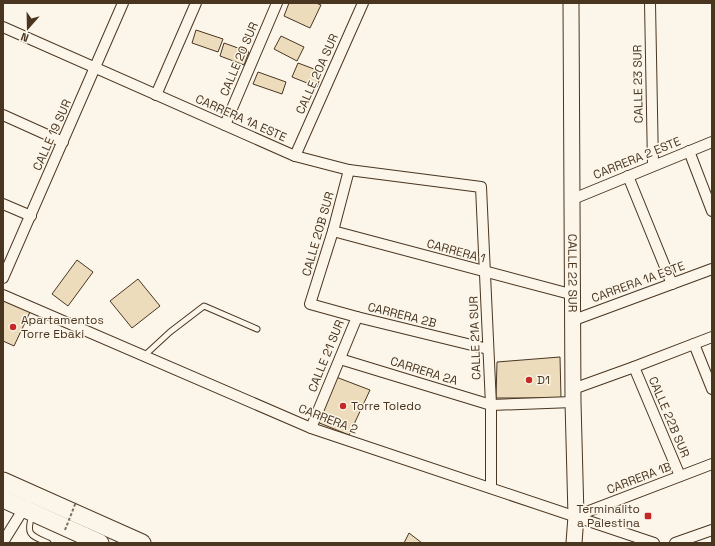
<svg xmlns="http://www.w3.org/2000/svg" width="715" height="546" viewBox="0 0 715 546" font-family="'Space Grotesk',sans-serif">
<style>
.building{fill:#ecdcbc;stroke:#4a3520}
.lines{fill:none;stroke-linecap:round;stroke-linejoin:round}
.service-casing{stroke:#4a3520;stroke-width:7}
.minor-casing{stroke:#4a3520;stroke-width:12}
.secondary-casing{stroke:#4a3520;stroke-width:17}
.primary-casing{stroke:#4a3520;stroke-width:19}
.service{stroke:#fbf6e9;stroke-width:5}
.minor{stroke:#fbf6e9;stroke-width:10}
.secondary{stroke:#fbf6e9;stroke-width:15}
.primary{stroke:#fbf6e9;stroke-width:17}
.path-bridge{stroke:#7f6f5c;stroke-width:2;stroke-dasharray:3 2;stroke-linecap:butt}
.poi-dot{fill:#c62828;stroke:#fbf6e9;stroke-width:1.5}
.labels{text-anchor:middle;stroke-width:3;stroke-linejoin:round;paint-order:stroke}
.street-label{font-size:12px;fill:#4a3520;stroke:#fbf6e9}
.poi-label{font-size:12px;fill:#4a3520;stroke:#fbf6e9;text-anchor:start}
</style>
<rect width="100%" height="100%" fill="#fbf6e9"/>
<g class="building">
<polygon points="289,3 316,3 321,5 310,28 284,16"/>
<polygon points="196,30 223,39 218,52 192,43"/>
<polygon points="281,36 304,47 297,61 274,49"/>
<polygon points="224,43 249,52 244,65 220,56"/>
<polygon points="298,63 322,72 317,87 292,77"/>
<polygon points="258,72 286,82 282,94 253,84"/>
<polygon points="77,260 93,272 68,306 52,294"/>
<polygon points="138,279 160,306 132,328 110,301"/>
<polygon points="3,300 30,312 14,346 3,341"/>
<polygon points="560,357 561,398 496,398 497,362"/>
<polygon points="336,377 370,390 349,435 317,422"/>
<polygon points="409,533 422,543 404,543"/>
</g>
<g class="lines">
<g class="service-casing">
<g id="service">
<polyline points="144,356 170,332 204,306 257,329"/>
<path d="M32 515C26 535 30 535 48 543"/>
</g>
</g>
<g class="minor-casing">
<g id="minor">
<polyline points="650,3 653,165"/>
<polyline points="3,27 295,156 349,170 481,187 491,405 491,488"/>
<polyline points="156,95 196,3"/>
<polyline points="3,115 63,142"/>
<polyline points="225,125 277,3"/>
<polyline points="689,151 712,211"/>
<polyline points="295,156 363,3"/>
<polyline points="349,170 333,231 310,304 357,317 488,349"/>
<polyline points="628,176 672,284"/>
<polyline points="573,199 712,142"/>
<polyline points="3,204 31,216"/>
<polyline points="333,231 574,295"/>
<polyline points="3,278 123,3"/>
<polyline points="3,295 311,428 654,543"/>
<polyline points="574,320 712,269"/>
<polyline points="694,344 712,389"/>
<polyline points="340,359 491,405 573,402"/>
<polyline points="634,367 680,476"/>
<polyline points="573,389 634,367 712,337"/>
<polyline points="311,428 357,317"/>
<polyline points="576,516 712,464"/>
<polyline points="3,542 26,505"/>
<polyline points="675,543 712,530"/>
</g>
</g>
<g class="secondary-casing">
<g id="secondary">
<path id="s1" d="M571 3 573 402 576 516 574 543"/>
</g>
</g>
<g class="primary-casing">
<g id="primary">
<polyline points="3,481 142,543"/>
<polyline points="3,499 100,543"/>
</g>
</g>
<use href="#service" class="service"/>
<use href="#minor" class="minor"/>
<use href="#secondary" class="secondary"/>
<use href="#primary" class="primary"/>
<polyline class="path-bridge" points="65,530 76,502"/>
</g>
<g class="poi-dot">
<circle cx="13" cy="327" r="4"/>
<circle cx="529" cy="380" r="4"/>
<circle cx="343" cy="406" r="4"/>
<rect x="644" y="512" width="8" height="8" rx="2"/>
</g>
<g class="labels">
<g class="street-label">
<text transform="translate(239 59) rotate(-67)" y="4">CALLE 20 SUR</text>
<text transform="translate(317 74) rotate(-66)" y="4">CALLE 20A SUR</text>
<text transform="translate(638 84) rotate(-91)" y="4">CALLE 23 SUR</text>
<text transform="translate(241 118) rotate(24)" y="4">CARRERA 1A ESTE</text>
<text transform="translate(52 135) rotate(-66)" y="4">CALLE 19 SUR</text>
<text transform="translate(637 158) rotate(-22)" y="4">CARRERA 2 ESTE</text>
<text transform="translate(318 234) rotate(-74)" y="4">CALLE 20B SUR</text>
<text transform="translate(456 251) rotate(15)" y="4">CARRERA 1</text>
<text dy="4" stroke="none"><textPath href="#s1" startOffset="270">CALLE 22 SUR</textPath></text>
<text transform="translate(638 282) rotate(-20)" y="4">CARRERA 1A ESTE</text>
<text transform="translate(402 315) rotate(14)" y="4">CARRERA 2B</text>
<text transform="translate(475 338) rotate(-92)" y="4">CALLE 21A SUR</text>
<text transform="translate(326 356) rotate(-68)" y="4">CALLE 21 SUR</text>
<text transform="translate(424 371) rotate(17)" y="4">CARRERA 2A</text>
<text transform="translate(669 417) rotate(67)" y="4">CALLE 22B SUR</text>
<text transform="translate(328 419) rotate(21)" y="4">CARRERA 2</text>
<text transform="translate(639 478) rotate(-21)" y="4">CARRERA 1B</text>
</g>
<g class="poi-label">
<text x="21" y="324">Apartamentos<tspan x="21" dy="14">Torre Ebaki</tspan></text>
<text x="537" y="384">D1</text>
<text x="351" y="410">Torre Toledo</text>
<text x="640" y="513" text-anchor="end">Terminalito<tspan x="640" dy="14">a Palestina</tspan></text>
</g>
</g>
<rect width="715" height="546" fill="none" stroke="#4a3520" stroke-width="8"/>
<g transform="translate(28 28) rotate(200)" stroke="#fbf6e9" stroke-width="3" paint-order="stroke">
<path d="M0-3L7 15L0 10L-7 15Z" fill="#4a3520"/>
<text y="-6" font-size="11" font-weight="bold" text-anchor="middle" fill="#4a3520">N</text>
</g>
</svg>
